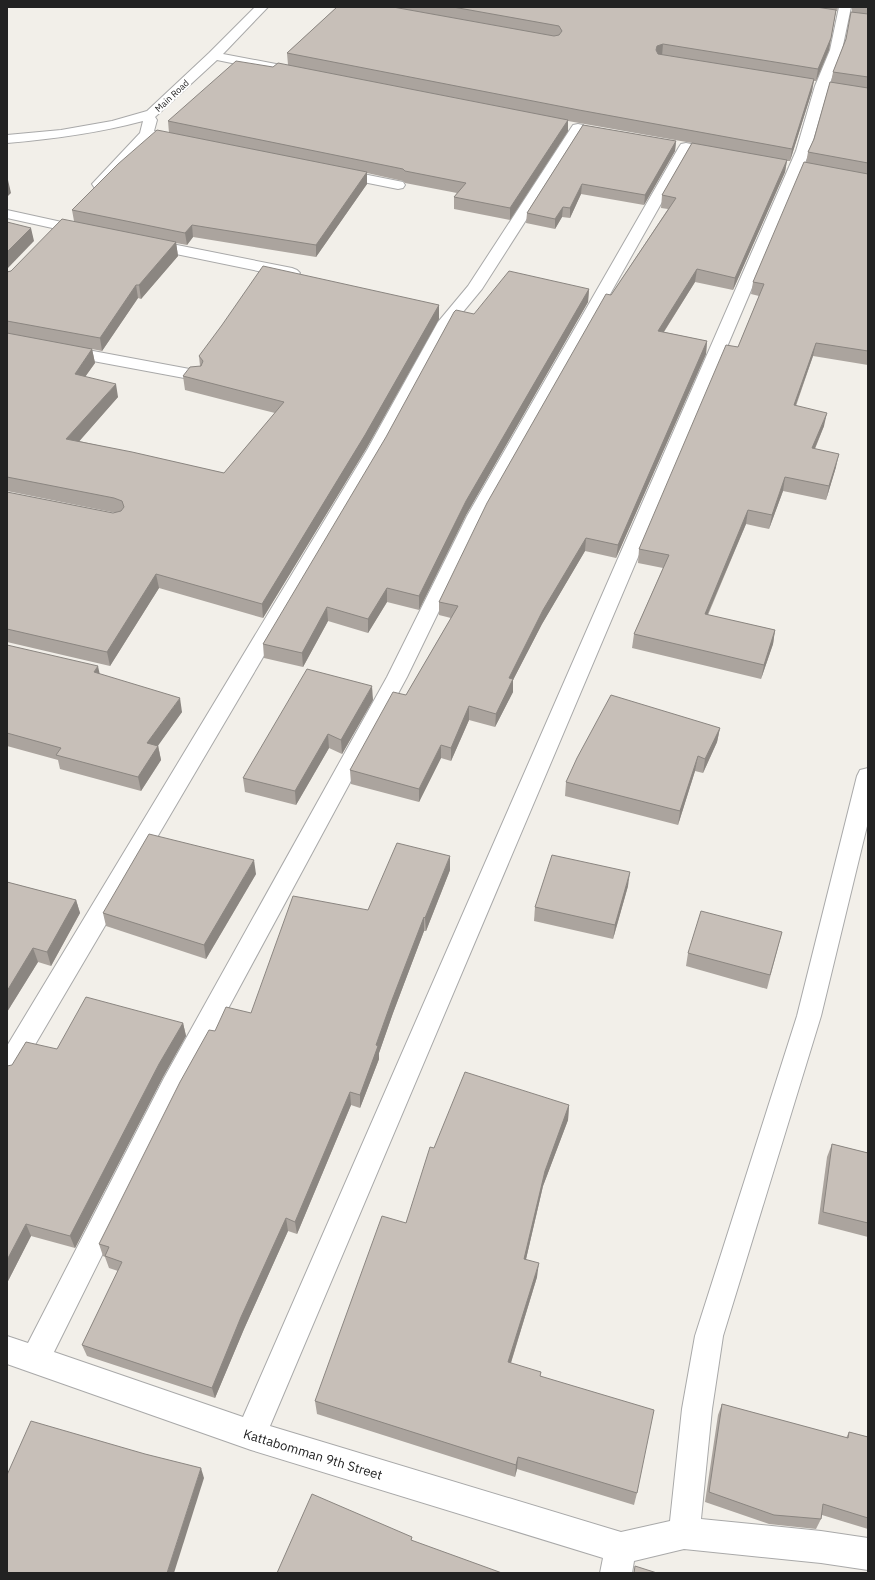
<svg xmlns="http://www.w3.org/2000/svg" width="875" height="1580" viewBox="0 0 875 1580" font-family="'IBM Plex Sans',sans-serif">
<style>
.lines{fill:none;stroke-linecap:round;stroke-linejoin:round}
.minor-casing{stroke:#a9a9a9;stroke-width:2}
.minor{fill:#fff;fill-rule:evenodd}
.wall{fill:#aba49e}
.shaded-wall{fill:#8b8681}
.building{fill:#c7bfb8;stroke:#8b8681}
.labels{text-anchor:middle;stroke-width:4;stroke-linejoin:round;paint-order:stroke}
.far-street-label{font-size:9px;fill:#222;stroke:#fff}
.near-street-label{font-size:13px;fill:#222;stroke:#fff}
</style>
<rect width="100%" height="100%" fill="#f2efe9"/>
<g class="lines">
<g class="minor-casing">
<g id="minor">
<path d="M255 7H268L223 54 276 64 281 65 282 68 281 71 276 72 217 60 155 117 157 120 154 131 186 138 188 141 186 144 181 145 150 139 104 187 99 188 94 187 92 184 140 133 143 121C98 133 53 139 7 143V135L61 130 112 121 147 111 209 53Z"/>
<polygon points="839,7 851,7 842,50 829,86 810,151 270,1426 621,1532 670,1521 682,1409 695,1336 797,1016 857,776 860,770 868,768 868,822 821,1016 723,1336 712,1409 701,1519 821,1531 868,1538 868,1570 821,1563 684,1549 634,1561 632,1573 600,1573 603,1558 251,1450 7,1364 7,1336 28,1343 164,1078 387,677 467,516 679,147 681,144 686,143 691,144 693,147 485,516 407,677 182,1094 54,1352 243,1417 796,151 815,86 830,50"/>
<polygon points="578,124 583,125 585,128 482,289 453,324 385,450 16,1077 7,1080 7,1046 367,450 438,322 468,286 571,128 573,125"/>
<polygon points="338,169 403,182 405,185 403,188 398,189 333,176 331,173 333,170"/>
<polygon points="7,210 89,228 91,231 89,234 84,235 7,218"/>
<polygon points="147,239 292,268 297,270 300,273 297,276 292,278 142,247 139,244 142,241"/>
<polygon points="7,335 195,370 201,371 203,375 201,379 195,380 7,345"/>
</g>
</g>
<use href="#minor" class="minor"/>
</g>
<g class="wall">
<polygon points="337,7 838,7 837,11 836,11 829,50 816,81 814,81 812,91 790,161 787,161 785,172 733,290 695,282 664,332 707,341 706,354 616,558 585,551 542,624 513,680 513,692 495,727 469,720 451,761 441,758 419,802 351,784 350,770 406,695 451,618 439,615 439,602 611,295 668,209 661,208 662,195 692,143 568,121 568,131 510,220 454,209 454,197 457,193 405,183 403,181 367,173 367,184 316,257 193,237 187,245 176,243 178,256 141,299 138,298 102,351 92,349 95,363 85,377 118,397 79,441 224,473 275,413 185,390 183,376 200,366 199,356 439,305 439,319 366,449 263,618 159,588 110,666 7,642 7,492 113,513 116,513 7,491 7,272 11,271 74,221 72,210 169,133 168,121 273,67 288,65 287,53"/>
<polygon points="852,7 868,7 868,365 813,356 796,406 824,426 815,449 836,467 826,500 783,491 769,529 746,524 708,615 775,630 773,644 761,679 632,648 634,634 663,568 638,563 639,549 738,347 759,296 751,294 753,282 806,163 808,152 814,139 831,82 833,72 846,39 852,12"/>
<polygon points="583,125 676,141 675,151 644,205 581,194 570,218 562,217 555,229 526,223 527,213"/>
<polygon points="589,289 588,302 466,515 419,610 387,602 368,633 328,621 303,667 264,658 263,644 474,314"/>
<polygon points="7,645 100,674 182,712 158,745 161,760 141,791 60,769 58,760 7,746"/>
<polygon points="373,700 342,754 329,748 296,805 245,792 243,778"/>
<polygon points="720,728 717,742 703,773 695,771 678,825 565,796 566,782"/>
<polygon points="450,870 426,931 424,931 393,1013 379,1053 379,1059 360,1108 351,1105 297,1234 288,1231 244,1329 215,1398 87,1356 82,1345 118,1271 109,1268 105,1257 103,1256 99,1244 215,1031 251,1013 368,910"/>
<polygon points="256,874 206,959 106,926 103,913"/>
<polygon points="7,882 76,900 80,913 51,966 38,962 7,1012"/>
<polygon points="628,886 613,939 534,921 535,907"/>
<polygon points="782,932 767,989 686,966 688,953"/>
<polygon points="183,1023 186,1036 163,1077 75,1248 31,1236 7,1283 57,1049"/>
<polygon points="569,1105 568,1120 543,1186 526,1259 537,1277 511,1363 540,1376 637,1493 634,1505 517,1469 515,1477 317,1414 315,1401 406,1223 434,1148"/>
<polygon points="832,1144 868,1153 868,1237 818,1224 827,1157"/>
<polygon points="722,1404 846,1438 849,1432 868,1437 868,1529 822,1515 821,1519 816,1529 769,1524 705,1502 718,1415"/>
</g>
<g class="shaded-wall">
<polygon points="836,10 829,50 816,81 818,69"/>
<polygon points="663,44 662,56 656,58 656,50 657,46"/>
<polygon points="814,79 812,91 790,161 792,149"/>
<polygon points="568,120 568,131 510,220 510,208"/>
<polygon points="676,141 675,151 644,205 645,195"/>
<polygon points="787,160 785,172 733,290 735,278"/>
<polygon points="367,172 367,184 316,257 316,245"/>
<polygon points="8,180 11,193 7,197 7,181"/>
<polygon points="582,184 581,194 570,218 570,208"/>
<polygon points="563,207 562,217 555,229 555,219"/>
<polygon points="192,225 193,237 187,245 185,233"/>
<polygon points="31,228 34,241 7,269 7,252"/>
<polygon points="176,242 178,256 141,299 139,285"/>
<polygon points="697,269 695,282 656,344 658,331"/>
<polygon points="136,285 138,298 102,351 100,338"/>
<polygon points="589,289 588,302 466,515 419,610 419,596 466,501"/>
<polygon points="439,305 439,319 366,449 263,618 262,604"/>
<polygon points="707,341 706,354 616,558 618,545"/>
<polygon points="816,343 813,356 791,418 794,405"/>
<polygon points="92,349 95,363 77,388 75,374"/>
<polygon points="116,384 118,397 69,453 66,439"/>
<polygon points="827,413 824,426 809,462 812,448"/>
<polygon points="839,454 836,467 826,500 829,486"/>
<polygon points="785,477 783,491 769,529 772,515"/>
<polygon points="748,510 746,524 702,627 705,614"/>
<polygon points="586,538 585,551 542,624 513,680 513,692 495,727 496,714 509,678 543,610"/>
<polygon points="156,574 159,588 110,666 107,652"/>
<polygon points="387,588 387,602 368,633 368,619"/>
<polygon points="327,607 328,621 303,667 302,653"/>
<polygon points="775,630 773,644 761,679 764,665"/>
<polygon points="98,666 101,680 94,672"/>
<polygon points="372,686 373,700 342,754 341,740"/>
<polygon points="180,698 182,712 150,757 147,743"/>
<polygon points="469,706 469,720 451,761 451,748"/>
<polygon points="720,728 717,742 703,773 705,759"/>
<polygon points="328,734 329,748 296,805 295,791"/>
<polygon points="441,745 441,758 419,802 419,789"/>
<polygon points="158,746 161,760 141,791 138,777"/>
<polygon points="698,756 695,771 678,825 680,811"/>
<polygon points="450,856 450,870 426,931 425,918"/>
<polygon points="254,860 256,874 206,959 204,945"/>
<polygon points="630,872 628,886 613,939 615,925"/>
<polygon points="76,900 80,913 51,966 47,952"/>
<polygon points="424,917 424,931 393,1013 379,1053 379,1059 360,1108 360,1095 376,1045 392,1000"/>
<polygon points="33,948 38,962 7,1012 7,991"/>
<polygon points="183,1023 186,1036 163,1077 75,1248 70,1236 159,1064"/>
<polygon points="350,1092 351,1105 297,1234 295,1222"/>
<polygon points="569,1105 568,1120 543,1186 523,1272 524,1259 545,1171"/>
<polygon points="286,1218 288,1231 244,1329 215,1398 212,1388 241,1317"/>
<polygon points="26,1224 31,1236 7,1283 7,1260"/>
<polygon points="539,1263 537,1277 507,1375 508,1362"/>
<polygon points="518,1457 517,1469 515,1477 516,1465"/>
<polygon points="201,1468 204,1478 174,1573 167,1573"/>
</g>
<g class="building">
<polygon points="337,7 393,7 554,36 559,35 562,31 559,26 453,7 816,7 836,10 831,38 818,69 663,44 657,46 656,50 658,54 814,79 792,149 579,110 287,53"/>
<polygon points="851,12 868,14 868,77 833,72 846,39"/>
<polygon points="236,61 273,67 278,63 568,120 510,208 454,197 466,183 405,171 403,169 168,121"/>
<polygon points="830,82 868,88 868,163 808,152 814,139"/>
<polygon points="583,125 676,141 645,195 582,184 570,208 563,207 555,219 527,213"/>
<polygon points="157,130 367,172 316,245 192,225 185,233 72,210 118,164"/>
<polygon points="692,143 787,160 735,278 697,269 658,331 707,341 618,545 586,538 543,610 509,678 513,679 496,714 469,706 451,748 441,745 419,789 350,770 393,692 406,695 458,606 439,602 487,503 606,294 611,295 676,198 662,195"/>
<polygon points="804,162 868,174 868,351 816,343 794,405 827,413 812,448 839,454 829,486 785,477 772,515 748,510 705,614 775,630 764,665 634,634 669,555 639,549 726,345 738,347 764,284 753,282"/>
<polygon points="62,219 176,242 139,285 136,285 100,338 7,321 7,272 11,271"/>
<polygon points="7,222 31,228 7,252"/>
<polygon points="263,266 439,305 365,435 262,604 156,574 107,652 7,629 7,492 113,513 121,511 124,507 122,501 114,498 7,477 7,333 92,349 75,374 116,384 66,439 132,452 224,473 284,402 183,376 190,367 201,366 203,361 199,356 222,325"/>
<polygon points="509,271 589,289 466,501 419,596 387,588 368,619 327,607 302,653 263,644 386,437 454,312 456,310 474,314"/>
<polygon points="7,645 98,666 94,672 180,698 147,743 158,746 138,777 56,755 61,748 7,733"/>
<polygon points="307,669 372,686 341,740 328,734 295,791 243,778"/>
<polygon points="611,695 720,728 705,759 698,756 680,811 566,782 577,758"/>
<polygon points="149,834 254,860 204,945 103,913"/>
<polygon points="397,843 450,856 425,918 424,917 392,1000 376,1045 378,1046 360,1095 350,1092 295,1222 286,1218 241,1317 212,1388 82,1345 122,1262 105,1256 109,1247 99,1244 180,1082 209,1030 215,1031 226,1007 251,1013 293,896 368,910"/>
<polygon points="552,855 630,872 615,925 535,907"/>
<polygon points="7,882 76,900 47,952 33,948 7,991"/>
<polygon points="701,911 782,932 770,975 688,953"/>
<polygon points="86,997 183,1023 159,1064 70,1236 26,1224 7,1260 7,1066 12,1065 26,1042 57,1049"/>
<polygon points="465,1072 569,1105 545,1171 524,1259 539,1263 508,1362 541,1372 540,1376 654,1410 637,1493 518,1457 516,1465 315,1401 382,1216 406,1223 430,1147 434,1148"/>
<polygon points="832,1144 868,1153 868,1223 823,1212"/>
<polygon points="722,1404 848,1438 849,1432 868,1437 868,1518 823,1504 821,1519 774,1515 709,1492"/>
<polygon points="31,1421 145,1454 201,1468 167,1573 7,1573 7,1475"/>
<polygon points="312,1494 412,1537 411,1540 502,1573 277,1573"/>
<polygon points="635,1566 657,1573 634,1573"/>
</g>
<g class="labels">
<g class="far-street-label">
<text transform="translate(172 96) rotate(-43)" y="3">Main Road</text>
</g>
<g class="near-street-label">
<text transform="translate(313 1454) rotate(17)" y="5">Kattabomman 9th Street</text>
</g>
</g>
<rect width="875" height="1580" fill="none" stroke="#222222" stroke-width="16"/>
</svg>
